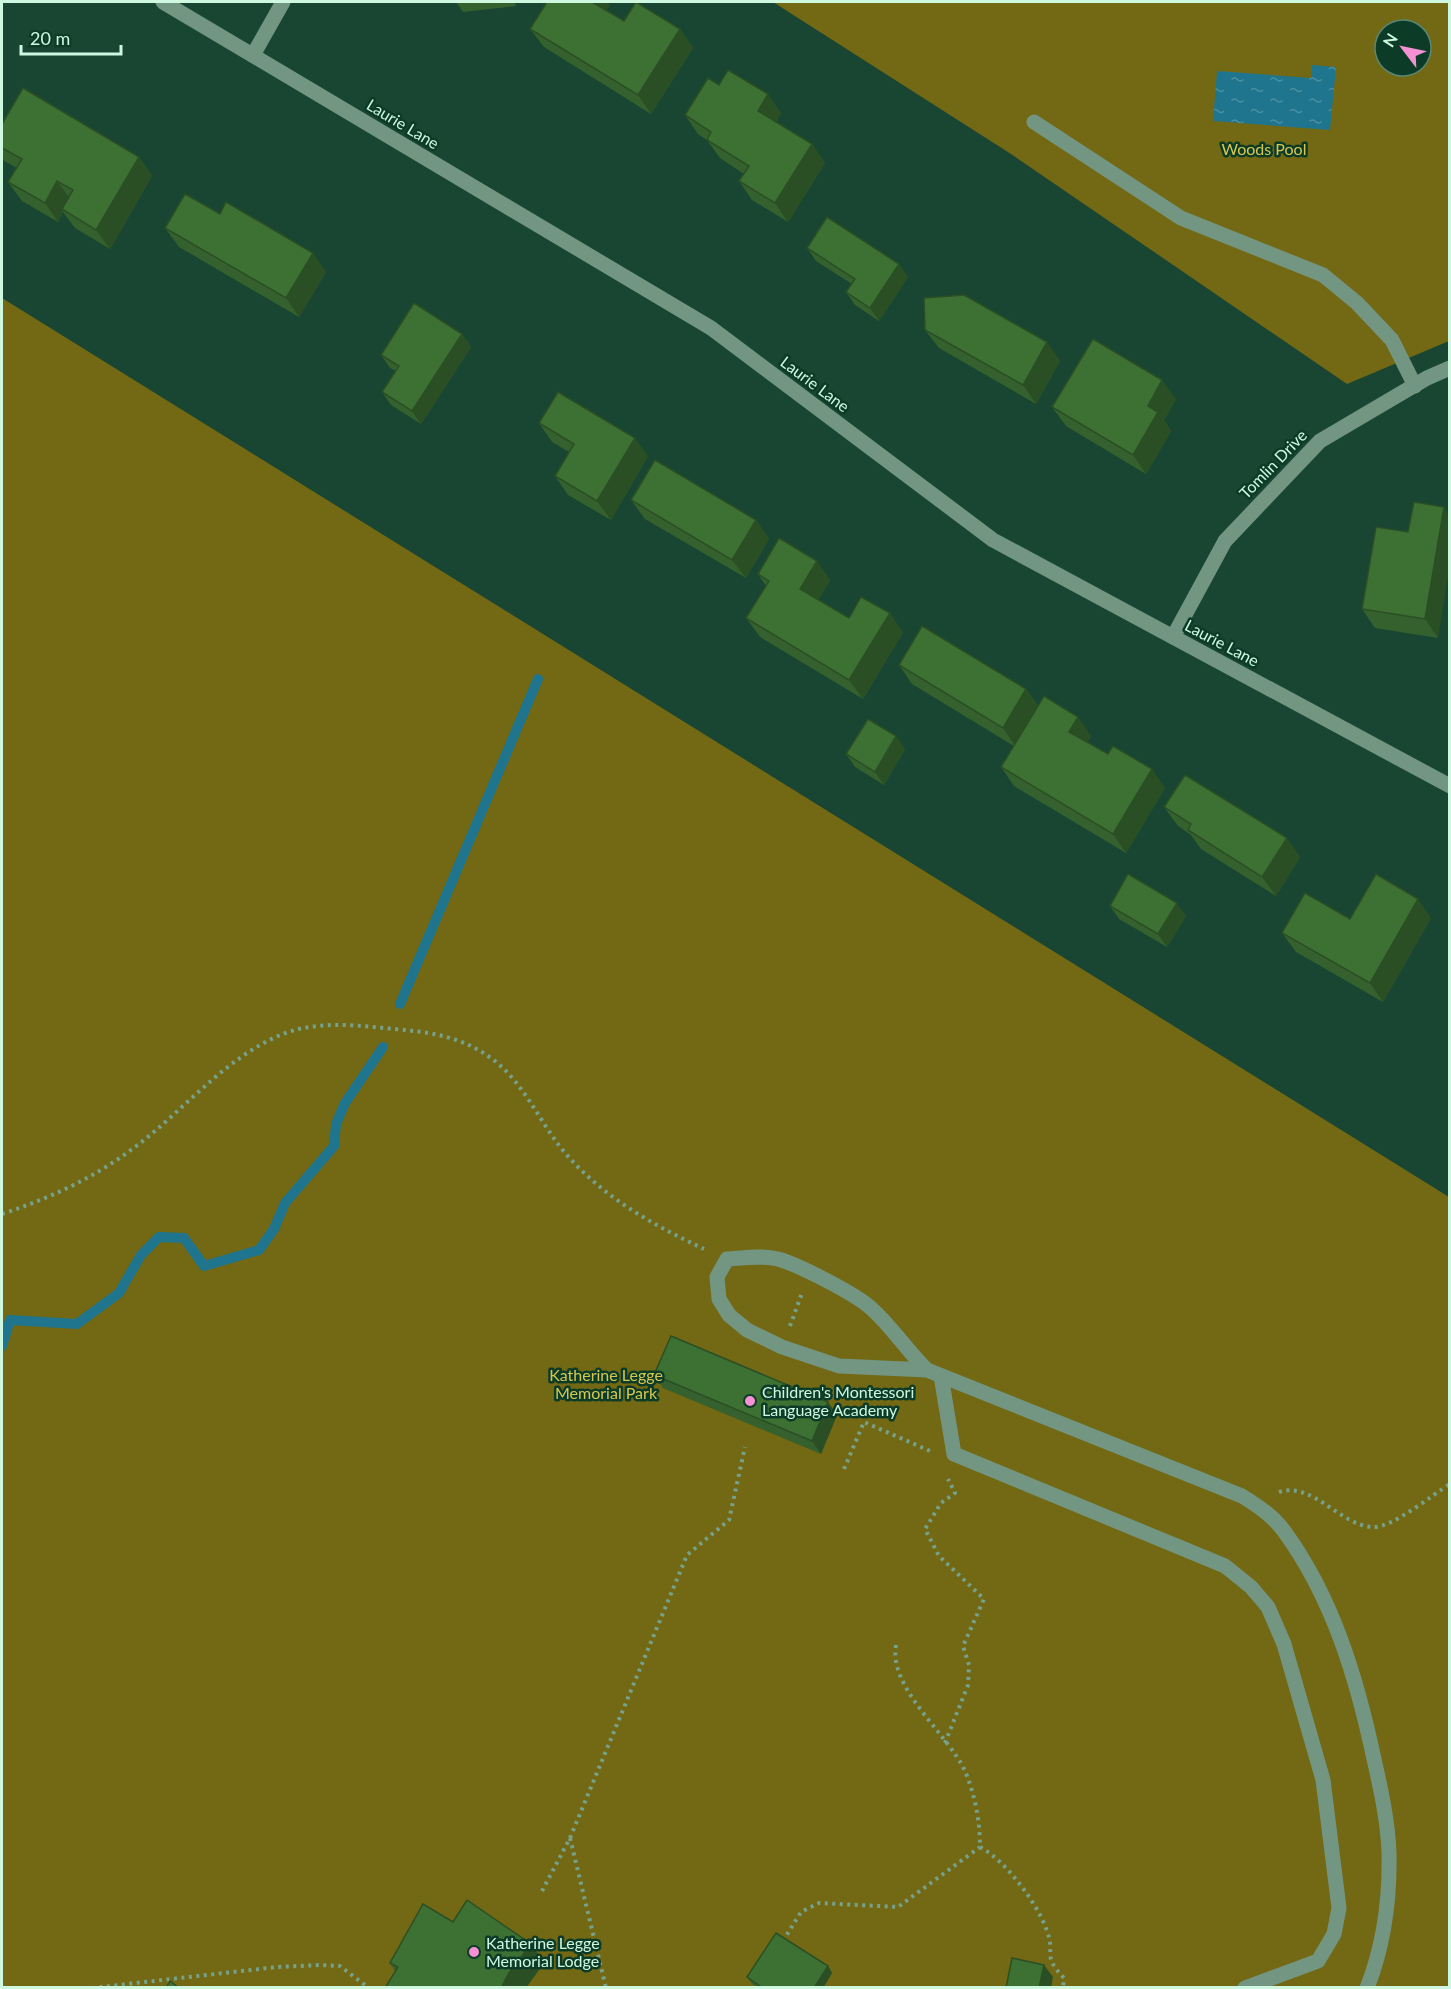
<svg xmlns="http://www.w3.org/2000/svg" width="1451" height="1989" viewBox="0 0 1451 1989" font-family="Lato,sans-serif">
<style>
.park{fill:#736813;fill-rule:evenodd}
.water{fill:url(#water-ripples)}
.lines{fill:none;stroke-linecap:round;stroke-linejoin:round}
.stream{stroke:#1f758d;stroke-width:10}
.path{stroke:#76a18b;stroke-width:4;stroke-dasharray:3 4.5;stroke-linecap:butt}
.minor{stroke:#729682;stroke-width:15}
.wall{fill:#34612d}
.shaded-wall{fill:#2b4f24}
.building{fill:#3d7134;stroke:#2b4f24;stroke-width:1.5}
.poi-dot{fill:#f591d3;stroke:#0c3b27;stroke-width:2}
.labels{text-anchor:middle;stroke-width:5;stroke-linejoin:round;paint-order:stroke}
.street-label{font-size:16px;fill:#cff8e1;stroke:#0c3b27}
.park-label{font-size:16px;fill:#d7c650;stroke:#0c3b27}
.poi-label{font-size:16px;fill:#cff8e1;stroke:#0c3b27;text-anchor:start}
</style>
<defs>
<pattern id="water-ripples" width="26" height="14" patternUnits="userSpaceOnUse" patternTransform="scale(1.5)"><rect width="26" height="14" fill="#1f758d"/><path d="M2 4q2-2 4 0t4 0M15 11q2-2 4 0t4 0" fill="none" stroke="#4990a2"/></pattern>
</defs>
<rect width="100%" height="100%" fill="#194632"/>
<g class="park">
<path d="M773 2H1449V341L1347 384 1011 154ZM1385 30H1421V66H1385Z"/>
<polygon points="2,298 1449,1197 1449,1987 2,1987"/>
</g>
<polygon class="water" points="1312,65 1336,67 1330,130 1213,121 1217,71 1311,78"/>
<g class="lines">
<g class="stream">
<polyline points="400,1004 538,679"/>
<polyline points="2,1346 10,1320 77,1324 119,1293 141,1255 159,1237 184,1238 204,1266 259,1250 274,1229 285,1203 334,1146 336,1124 345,1103 383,1047"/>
</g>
<g class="path">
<path d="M2 1214C50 1198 94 1178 135 1147 182 1112 223 1060 278 1036 314 1020 355 1025 394 1029 429 1032 459 1036 488 1056 521 1078 537 1117 561 1148 599 1195 651 1224 704 1249"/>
<polyline points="790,1326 802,1293"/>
<polyline points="844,1469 864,1422 930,1451"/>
<path d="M1279 1492C1313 1481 1340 1526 1373 1527 1392 1528 1432 1495 1450 1484"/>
<path d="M896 1645C888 1688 948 1734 965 1771 975 1795 980 1821 980 1847 1005 1860 1038 1904 1047 1931 1056 1955 1041 1954 1064 1978L1063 1988"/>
<polyline points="945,1743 968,1685 969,1665 963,1646 984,1599 939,1556 925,1529 941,1503 955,1493 948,1479"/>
<polyline points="570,1838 606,1988"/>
<polyline points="542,1891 570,1838 687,1555 729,1520 745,1447"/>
<polyline points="783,1941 801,1912 819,1903 898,1907 980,1847"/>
<polyline points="92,1988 277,1967 320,1965 340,1966 369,1988"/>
</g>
<g class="minor">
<polyline points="163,2 711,328 993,540 1450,786"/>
<polyline points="253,55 283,2"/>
<polyline points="1034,122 1181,218 1323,275 1357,303 1392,340 1415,386"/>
<polyline points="1173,637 1225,541 1320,441 1427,378 1450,368"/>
<path d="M927 1370C907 1351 893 1328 872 1309 856 1294 799 1265 778 1259 761 1255 743 1258 727 1259L717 1277 719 1299 729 1315 747 1330 782 1347 839 1366 927 1370 1242 1496C1258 1506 1273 1516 1284 1531 1333 1598 1357 1679 1374 1759 1381 1790 1388 1822 1389 1853 1390 1899 1384 1945 1367 1988"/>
<polyline points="941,1376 954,1454 1225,1566 1251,1587 1268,1607 1284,1644 1323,1780 1339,1908 1334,1934 1318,1961 1245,1988"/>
</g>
</g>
<g class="wall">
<polygon points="456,2 515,2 516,6 463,12"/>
<polygon points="610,5 606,10 624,21 680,29 693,48 651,114 544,47 530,29"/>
<polygon points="719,85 781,113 776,122 812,144 825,163 788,222 752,200 739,181 744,174 720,158 707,140 698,134 685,115"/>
<polygon points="2,124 139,157 152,176 110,249 75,228 63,212 58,222 22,201 8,182 17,168 4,161 2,156"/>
<polygon points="165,228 326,272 299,317 179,247"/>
<polygon points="807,248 908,277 879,321 855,305 846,292 852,284 816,261"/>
<polygon points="925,330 1060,361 1036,404 939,348"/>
<polygon points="462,334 471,347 421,424 391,405 382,392 396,371 390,368 381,355"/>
<polygon points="1176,399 1164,420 1171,431 1146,474 1066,426 1052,407"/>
<polygon points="539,423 648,456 611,520 568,495 555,476 569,452 552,442"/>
<polygon points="631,500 756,520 769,539 746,578 645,519"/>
<polygon points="1408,532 1438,638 1375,628 1362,609"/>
<polygon points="758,574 830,580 818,600 849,618 903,632 863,699 760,637 746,618 766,586"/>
<polygon points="899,665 1026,689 1038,706 1091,736 1087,742 1165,788 1126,853 1014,786 1001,767 1014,746 912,684"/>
<polygon points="905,749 884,785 855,767 846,754"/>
<polygon points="1164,807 1300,857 1276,896 1201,849 1191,835 1178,826"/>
<polygon points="1110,906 1186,916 1167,947 1119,919"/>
<polygon points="1431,918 1383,1002 1296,952 1282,933 1350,919"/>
<polygon points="654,1375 828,1402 837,1415 821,1454 663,1388"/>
<polygon points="453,1922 531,1944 544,1963 395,1971 390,1963"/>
<polygon points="828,1966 832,1973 823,1988 758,1988 752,1984 747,1977"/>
</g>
<g class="shaded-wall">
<polygon points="590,2 607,2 610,5 602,18"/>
<polygon points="680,29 693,48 651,114 638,95"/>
<polygon points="768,94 781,113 771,130 758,111"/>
<polygon points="812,144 825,163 788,222 775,203"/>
<polygon points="139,157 152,176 110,249 96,230"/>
<polygon points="57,181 71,200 62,209 63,212 58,222 45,203"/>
<polygon points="313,253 326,272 299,317 286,298"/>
<polygon points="899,264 908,277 879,321 870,308"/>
<polygon points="462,334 471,347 421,424 412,411"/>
<polygon points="1047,342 1060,361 1036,404 1023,385"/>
<polygon points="1162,380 1176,399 1164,420 1171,431 1146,474 1133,455 1148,406"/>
<polygon points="635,438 648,456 611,520 597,501"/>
<polygon points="1444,507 1449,515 1449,571 1438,638 1425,619"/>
<polygon points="756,520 769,539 746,578 732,560"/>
<polygon points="817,561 830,580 814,608 800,589"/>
<polygon points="890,613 903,632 863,699 849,680"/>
<polygon points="1026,689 1039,708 1016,747 1003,728"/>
<polygon points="1078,717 1091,736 1082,750 1069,732"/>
<polygon points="896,736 905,749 884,785 875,772"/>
<polygon points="1152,769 1165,788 1126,853 1113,834"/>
<polygon points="1287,838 1300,857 1276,896 1262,877"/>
<polygon points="1418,899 1431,918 1383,1002 1370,983"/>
<polygon points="1177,903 1186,916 1167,947 1158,934"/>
<polygon points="828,1402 837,1415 821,1454 812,1441"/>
<polygon points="531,1944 544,1963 526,1988 501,1988 509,1973"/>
<polygon points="1044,1965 1053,1977 1051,1988 1039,1988"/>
<polygon points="828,1966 832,1973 823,1988 814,1988"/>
</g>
<g class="building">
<polygon points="547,2 592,2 624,21 636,2 680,29 638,95 530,29"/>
<polygon points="728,70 768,94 758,111 812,144 775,203 739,181 749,166 707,140 711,132 685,115 708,78 719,85"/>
<polygon points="23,88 139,157 96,230 62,209 73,190 57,181 45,203 8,182 22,159 2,148 2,124"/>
<polygon points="185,194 220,214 226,202 313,253 286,298 165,228"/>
<polygon points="827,217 899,264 870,308 846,292 855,279 807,248"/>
<polygon points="964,295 1047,342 1023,385 925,330 924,298"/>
<polygon points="414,303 462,334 412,411 382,392 399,366 381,355"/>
<polygon points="1093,339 1162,380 1148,406 1158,412 1133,455 1052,407"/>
<polygon points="558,392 635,438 597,501 555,476 574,444 539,423"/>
<polygon points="655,460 756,520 732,560 631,500"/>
<polygon points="1414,502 1444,507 1425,619 1362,609 1376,527 1408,532"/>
<polygon points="779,538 817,561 800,589 849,618 861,597 890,613 849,680 746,618 769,581 758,574"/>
<polygon points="922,626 1026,689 1003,728 899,665"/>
<polygon points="1044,696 1078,717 1069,732 1108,754 1113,746 1152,769 1113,834 1001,767"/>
<polygon points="868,719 896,736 875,772 846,754"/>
<polygon points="1185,775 1287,838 1262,877 1188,830 1191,824 1164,807"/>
<polygon points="1128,874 1177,903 1158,934 1110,906"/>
<polygon points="1376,874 1418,899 1370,983 1282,933 1305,893 1350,919"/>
<polygon points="671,1336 828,1402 812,1441 654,1375"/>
<polygon points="467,1900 531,1944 509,1973 501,1988 385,1988 398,1967 390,1963 423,1904 453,1922"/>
<polygon points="776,1933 828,1966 814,1988 763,1988 747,1977"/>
<polygon points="1012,1958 1044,1965 1039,1988 1006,1988"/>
<polygon points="170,1981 179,1988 166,1988"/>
</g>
<g class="poi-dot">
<circle cx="750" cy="1401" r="6"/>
<circle cx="474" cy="1952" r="6"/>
</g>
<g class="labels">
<g class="street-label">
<text transform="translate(403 124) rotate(31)" y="6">Laurie Lane</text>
<text transform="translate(815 384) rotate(37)" y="6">Laurie Lane</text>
<text transform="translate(1273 464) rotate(-46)" y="6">Tomlin Drive</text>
<text transform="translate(1222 643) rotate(28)" y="6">Laurie Lane</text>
</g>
<g class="park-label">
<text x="1264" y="155">Woods Pool</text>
<text x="606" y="1381">Katherine Legge<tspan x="606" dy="18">Memorial Park</tspan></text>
</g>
<g class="poi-label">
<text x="762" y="1398">Children's Montessori<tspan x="762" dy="18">Language Academy</tspan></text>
<text x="486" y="1949">Katherine Legge<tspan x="486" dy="18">Memorial Lodge</tspan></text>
</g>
</g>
<rect width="1451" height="1989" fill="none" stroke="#cff8e1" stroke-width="6"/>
<g transform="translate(1403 48) rotate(302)"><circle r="28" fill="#0c3b27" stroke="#5a8771" stroke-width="1.5"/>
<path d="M0-4.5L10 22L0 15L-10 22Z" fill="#f591d3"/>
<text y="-9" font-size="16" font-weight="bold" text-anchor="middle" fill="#cff8e1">N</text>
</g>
<path d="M21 45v9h100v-9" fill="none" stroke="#cff8e1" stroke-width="3"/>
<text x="30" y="45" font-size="18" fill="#cff8e1" stroke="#0c3b27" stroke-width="4.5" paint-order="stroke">20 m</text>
</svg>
